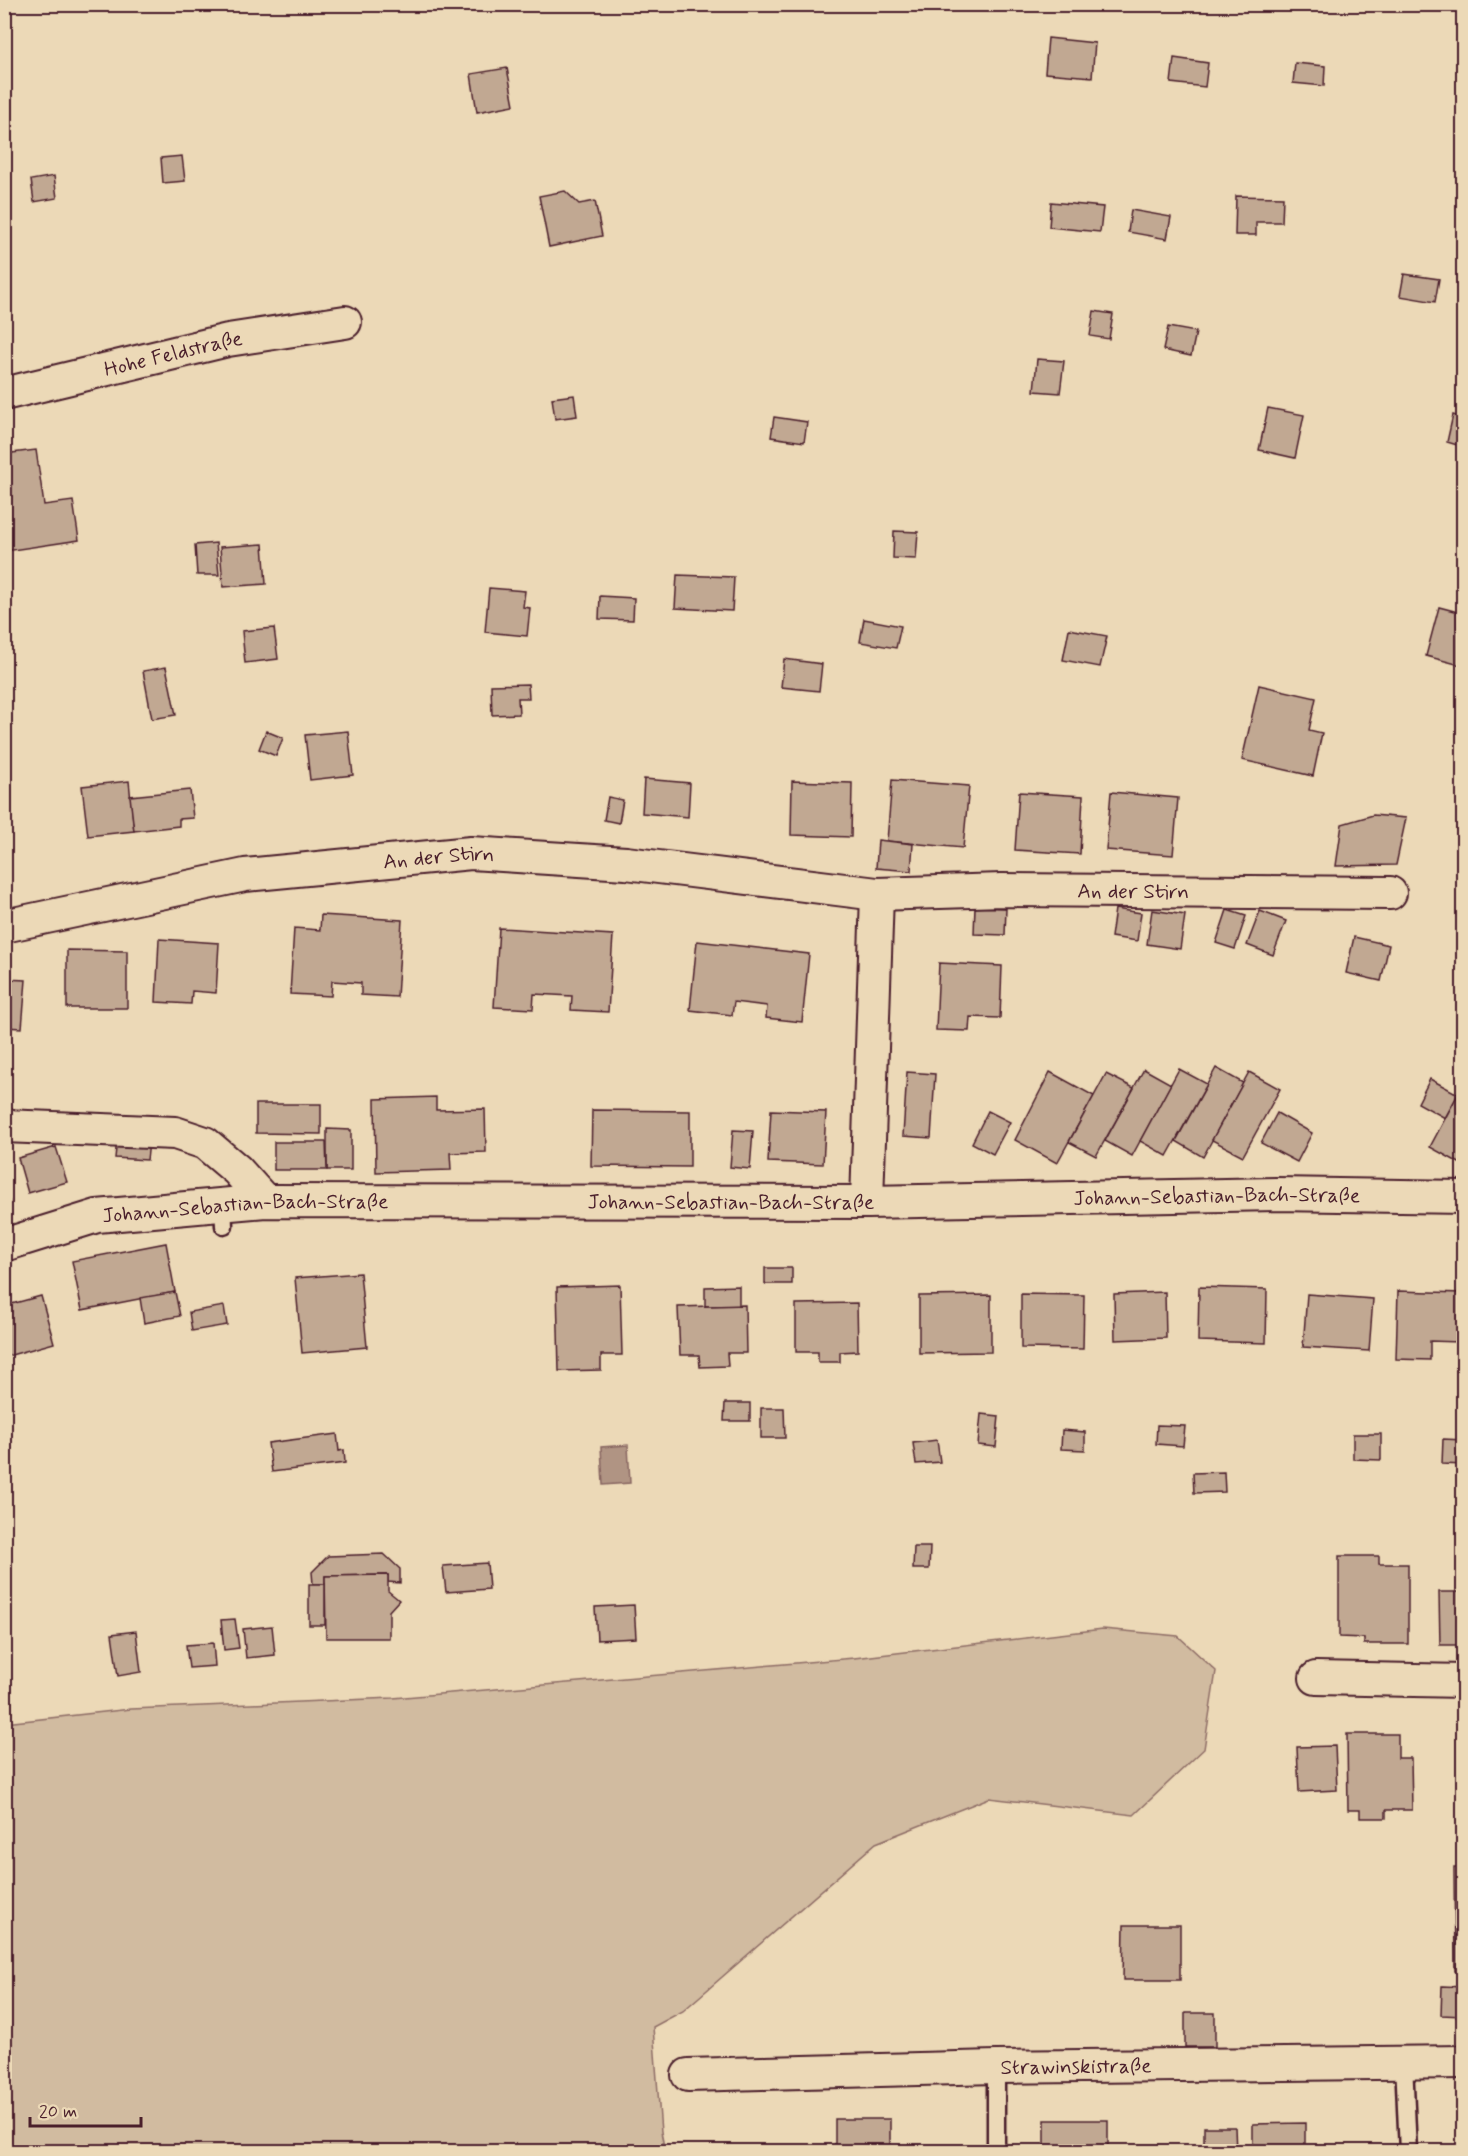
<svg xmlns="http://www.w3.org/2000/svg" width="1468" height="2156" viewBox="0 0 1468 2156" font-family="Mynerve,sans-serif">
<style>
.green{fill:#d1bba0;stroke:#8e6d66;stroke-width:1.5}
.water{fill:#b09483;stroke:#876560;stroke-width:1.5}
.building{fill:#c1a892;stroke:#4a1f2b;stroke-width:1.5}
.lines{fill:none;stroke-linecap:round;stroke-linejoin:round}
.service-casing{stroke:#4a1f2b;stroke-width:21}
.minor-casing{stroke:#4a1f2b;stroke-width:36}
.service{stroke:#ecd9b7;stroke-width:16}
.minor{stroke:#ecd9b7;stroke-width:32}
.labels{text-anchor:middle;stroke-width:4.5;stroke-linejoin:round;paint-order:stroke}
.street-label{font-size:21px;fill:#4a1f2b;stroke:#ecd9b7}
</style>
<rect width="100%" height="100%" fill="#ecd9b7"/>
<filter id="ink" filterUnits="userSpaceOnUse"><feTurbulence type="fractalNoise" baseFrequency=".0167" numOctaves="2"/><feDisplacementMap in="SourceGraphic" scale="12" xChannelSelector="R" yChannelSelector="G"/><feConvolveMatrix kernelMatrix="1 2 1 2 8 2 1 2 1" color-interpolation-filters="sRGB"/></filter>
<g filter="url(#ink)">
<polygon class="green" points="1103,1629 1178,1636 1216,1671 1204,1749 1134,1815 989,1798 876,1843 683,2011 653,2027 661,2132 665,2151 5,2151 5,1723 131,1709 393,1698 854,1658"/>
<polygon class="water" points="628,1445 630,1483 603,1485 601,1447"/>
<g class="building">
<polygon points="1048,38 1095,43 1092,77 1045,73"/>
<polygon points="1174,58 1208,63 1205,87 1171,83"/>
<polygon points="1295,63 1325,66 1324,86 1293,83"/>
<polygon points="507,68 514,105 477,112 471,74"/>
<polygon points="182,156 185,181 163,183 161,158"/>
<polygon points="54,176 57,198 34,202 31,180"/>
<polygon points="565,191 579,204 595,201 602,236 549,247 539,196"/>
<polygon points="1236,196 1283,197 1282,222 1256,222 1256,235 1235,235"/>
<polygon points="1051,202 1103,207 1100,232 1049,227"/>
<polygon points="1131,210 1171,217 1167,239 1128,232"/>
<polygon points="1404,274 1439,279 1435,302 1400,296"/>
<polygon points="1094,311 1113,314 1109,339 1090,336"/>
<polygon points="1168,327 1196,332 1191,356 1163,350"/>
<polygon points="1037,359 1064,361 1060,393 1034,391"/>
<polygon points="574,395 577,416 555,419 552,398"/>
<polygon points="1268,408 1304,415 1295,458 1259,450"/>
<polygon points="1453,415 1464,418 1464,447 1447,442"/>
<polygon points="774,417 807,422 804,442 771,437"/>
<polygon points="36,450 44,505 73,501 79,540 6,551 4,538 4,454"/>
<polygon points="894,531 918,532 916,559 893,558"/>
<polygon points="216,543 219,575 197,575 195,545"/>
<polygon points="263,544 266,584 223,587 220,547"/>
<polygon points="677,575 734,577 732,611 675,608"/>
<polygon points="489,588 525,591 523,607 530,608 527,636 485,632"/>
<polygon points="600,596 634,598 633,620 599,619"/>
<polygon points="1462,597 1464,597 1464,666 1426,656 1439,607 1458,612"/>
<polygon points="864,619 901,626 896,648 860,642"/>
<polygon points="274,628 278,659 245,663 242,631"/>
<polygon points="1069,629 1107,636 1100,667 1063,660"/>
<polygon points="784,659 822,664 819,691 781,687"/>
<polygon points="166,667 176,715 152,719 143,671"/>
<polygon points="528,684 529,698 518,698 519,714 492,715 491,685"/>
<polygon points="1259,685 1316,698 1309,730 1322,733 1313,776 1242,760"/>
<polygon points="266,731 283,738 276,756 259,749"/>
<polygon points="348,731 353,775 310,780 305,735"/>
<polygon points="644,779 690,783 688,817 642,813"/>
<polygon points="892,780 969,786 963,848 887,841"/>
<polygon points="129,781 134,831 88,836 82,786"/>
<polygon points="792,781 852,783 851,837 791,835"/>
<polygon points="190,790 193,818 179,819 179,826 134,831 130,796"/>
<polygon points="1019,792 1083,796 1080,854 1015,850"/>
<polygon points="1111,792 1178,798 1173,855 1106,850"/>
<polygon points="608,797 623,800 619,823 604,820"/>
<polygon points="1373,815 1406,818 1396,865 1336,866 1342,824"/>
<polygon points="878,840 913,844 911,871 876,868"/>
<polygon points="975,907 1006,908 1005,935 974,934"/>
<polygon points="1115,909 1141,913 1137,941 1111,937"/>
<polygon points="1152,910 1185,915 1180,949 1147,944"/>
<polygon points="1227,910 1246,916 1235,949 1216,943"/>
<polygon points="1260,911 1286,921 1273,955 1247,945"/>
<polygon points="321,915 402,920 397,997 361,995 361,983 332,981 331,996 290,994 294,928 320,930"/>
<polygon points="499,928 613,935 608,1012 571,1010 572,996 534,994 533,1009 494,1007"/>
<polygon points="1354,937 1389,945 1381,981 1346,973"/>
<polygon points="159,939 219,943 216,993 192,991 191,1004 156,1002"/>
<polygon points="697,941 809,954 802,1022 766,1018 767,1006 734,1002 732,1015 690,1010"/>
<polygon points="67,950 127,951 127,1008 67,1008"/>
<polygon points="939,963 1002,966 1000,1018 970,1017 969,1031 936,1030"/>
<polygon points="4,979 26,980 22,1028 4,1027"/>
<polygon points="1216,1068 1243,1083 1203,1157 1176,1141"/>
<polygon points="1144,1069 1171,1084 1132,1156 1105,1141"/>
<polygon points="1179,1069 1207,1084 1167,1156 1140,1141"/>
<polygon points="907,1072 935,1074 931,1138 903,1136"/>
<polygon points="1050,1072 1094,1096 1057,1163 1015,1140"/>
<polygon points="1249,1072 1280,1089 1243,1156 1212,1140"/>
<polygon points="1106,1074 1134,1088 1096,1156 1069,1142"/>
<polygon points="1430,1079 1458,1094 1445,1118 1418,1103"/>
<polygon points="1464,1083 1464,1164 1463,1165 1430,1147"/>
<polygon points="436,1097 436,1110 485,1109 486,1152 450,1153 451,1170 376,1172 375,1099"/>
<polygon points="256,1104 321,1104 321,1134 256,1133"/>
<polygon points="592,1110 690,1111 690,1167 591,1166"/>
<polygon points="771,1110 826,1112 823,1164 768,1162"/>
<polygon points="988,1111 1010,1122 993,1154 972,1143"/>
<polygon points="1277,1113 1312,1133 1297,1162 1261,1143"/>
<polygon points="327,1129 351,1130 351,1170 327,1170"/>
<polygon points="733,1130 753,1131 750,1169 730,1167"/>
<polygon points="117,1139 149,1142 147,1160 115,1158"/>
<polygon points="274,1142 326,1142 327,1170 274,1170"/>
<polygon points="56,1147 67,1182 28,1193 18,1158"/>
<polygon points="4,1188 10,1204 4,1206"/>
<polygon points="166,1243 175,1292 82,1310 72,1261"/>
<rect x="765" y="1268" width="27" height="16"/>
<polygon points="360,1273 367,1347 302,1353 295,1278"/>
<polygon points="620,1285 622,1355 601,1355 601,1370 559,1371 557,1287"/>
<polygon points="739,1286 739,1306 705,1306 705,1287"/>
<polygon points="1199,1287 1267,1289 1266,1343 1198,1341"/>
<polygon points="1398,1291 1462,1293 1460,1342 1430,1341 1430,1360 1396,1359"/>
<polygon points="175,1292 180,1316 144,1323 140,1298"/>
<polygon points="1165,1292 1166,1338 1115,1340 1114,1294"/>
<polygon points="1021,1294 1084,1295 1083,1349 1021,1348"/>
<polygon points="1307,1294 1373,1299 1369,1351 1303,1347"/>
<polygon points="991,1295 991,1352 919,1353 919,1296"/>
<polygon points="41,1296 54,1343 4,1357 4,1306"/>
<polygon points="857,1303 858,1351 840,1352 840,1362 818,1362 818,1352 796,1352 796,1304"/>
<polygon points="745,1305 746,1353 727,1353 728,1366 700,1367 699,1355 680,1355 678,1307"/>
<polygon points="224,1306 227,1325 192,1331 189,1312"/>
<polygon points="725,1403 750,1403 750,1421 724,1421"/>
<polygon points="761,1408 784,1408 785,1438 761,1438"/>
<polygon points="981,1414 999,1416 996,1447 978,1445"/>
<polygon points="1157,1425 1185,1426 1183,1446 1156,1444"/>
<polygon points="1062,1430 1085,1432 1085,1450 1061,1449"/>
<polygon points="337,1434 339,1451 344,1450 345,1463 272,1472 268,1443"/>
<polygon points="1353,1434 1381,1434 1381,1460 1353,1459"/>
<polygon points="1443,1439 1464,1440 1464,1465 1442,1464"/>
<polygon points="937,1440 940,1462 916,1464 913,1443"/>
<polygon points="1224,1472 1225,1492 1194,1493 1193,1473"/>
<polygon points="914,1547 930,1547 929,1569 913,1569"/>
<polygon points="384,1554 400,1569 400,1583 388,1582 388,1575 325,1576 325,1584 313,1584 312,1572 328,1556"/>
<polygon points="1339,1556 1379,1556 1379,1564 1408,1564 1408,1644 1364,1644 1364,1638 1339,1637"/>
<polygon points="487,1563 489,1589 446,1592 443,1566"/>
<polygon points="388,1575 388,1591 399,1600 389,1611 389,1638 326,1638 325,1576"/>
<rect x="309" y="1584" width="16" height="41"/>
<polygon points="1439,1592 1464,1592 1464,1645 1440,1645"/>
<polygon points="634,1605 636,1638 597,1640 595,1607"/>
<polygon points="235,1619 239,1648 224,1650 221,1620"/>
<polygon points="272,1626 275,1655 246,1658 243,1629"/>
<polygon points="136,1631 141,1672 118,1676 112,1634"/>
<polygon points="213,1643 215,1666 189,1668 186,1645"/>
<polygon points="1347,1734 1398,1734 1398,1758 1411,1758 1412,1810 1386,1810 1386,1818 1360,1818 1360,1810 1348,1810"/>
<polygon points="1335,1746 1337,1790 1299,1792 1297,1747"/>
<polygon points="1454,1867 1464,1867 1464,1971 1455,1971"/>
<polygon points="1124,1925 1180,1925 1180,1980 1123,1980"/>
<polygon points="1442,1986 1464,1987 1464,2016 1441,2015"/>
<rect x="1185" y="2013" width="30" height="34"/>
<rect x="835" y="2119" width="55" height="33"/>
<rect x="1045" y="2120" width="63" height="32"/>
<rect x="1462" y="2120" width="2" height="32"/>
<polygon points="1305,2123 1305,2152 1253,2152 1253,2124"/>
<polygon points="1204,2127 1235,2127 1236,2152 1204,2152"/>
</g>
<g class="lines">
<g class="service-casing">
<g id="service">
<polyline points="223,1204 224,1226"/>
<polyline points="1404,2062 1408,2152"/>
<polyline points="996,2152 996,2067"/>
</g>
</g>
<g class="minor-casing">
<g id="minor">
<path id="s1" d="M4 394 228 340 345 322"/>
<path id="s2" d="M4 926 245 875 471 853 626 863 877 894 1002 890 1390 893"/>
<polyline points="4,1126 175,1133 205,1143 237,1170 265,1201"/>
<polyline points="867,1202 877,894"/>
<path id="s3" d="M4 1245 97 1216 265 1201 867 1202 1276 1194 1464 1197"/>
<polyline points="1316,1678 1464,1681"/>
<path id="s4" d="M688 2075 996 2067 1464 2062"/>
</g>
</g>
<use href="#service" class="service"/>
<use href="#minor" class="minor"/>
</g>
</g>
<g class="labels">
<g class="street-label">
<text dy="7" stroke="none"><textPath href="#s1" startOffset="174">Hohe Feldstraße</textPath></text>
<text dy="7" stroke="none"><textPath href="#s2" startOffset="441">An der Stirn</textPath></text>
<text dy="7" stroke="none"><textPath href="#s2" startOffset="1138">An der Stirn</textPath></text>
<text dy="7" stroke="none"><textPath href="#s3" startOffset="1218">Johann-Sebastian-Bach-Straße</textPath></text>
<text dy="7" stroke="none"><textPath href="#s3" startOffset="732">Johann-Sebastian-Bach-Straße</textPath></text>
<text dy="7" stroke="none"><textPath href="#s3" startOffset="246">Johann-Sebastian-Bach-Straße</textPath></text>
<text dy="7" stroke="none"><textPath href="#s4" startOffset="388">Strawinskistraße</textPath></text>
</g>
</g>
<rect width="1468" height="2156" fill="none" stroke="#ecd9b7" stroke-width="24"/>
<rect x="12" y="12" width="1444" height="2132" fill="none" stroke="#4a1f2b" stroke-width="2" filter="url(#ink)"/>
<path d="M30 2117v9h111v-9" fill="none" stroke="#4a1f2b" stroke-width="3"/>
<text x="39" y="2117" font-size="18" fill="#4a1f2b" stroke="#ecd9b7" stroke-width="4.5" paint-order="stroke">20 m</text>
</svg>
